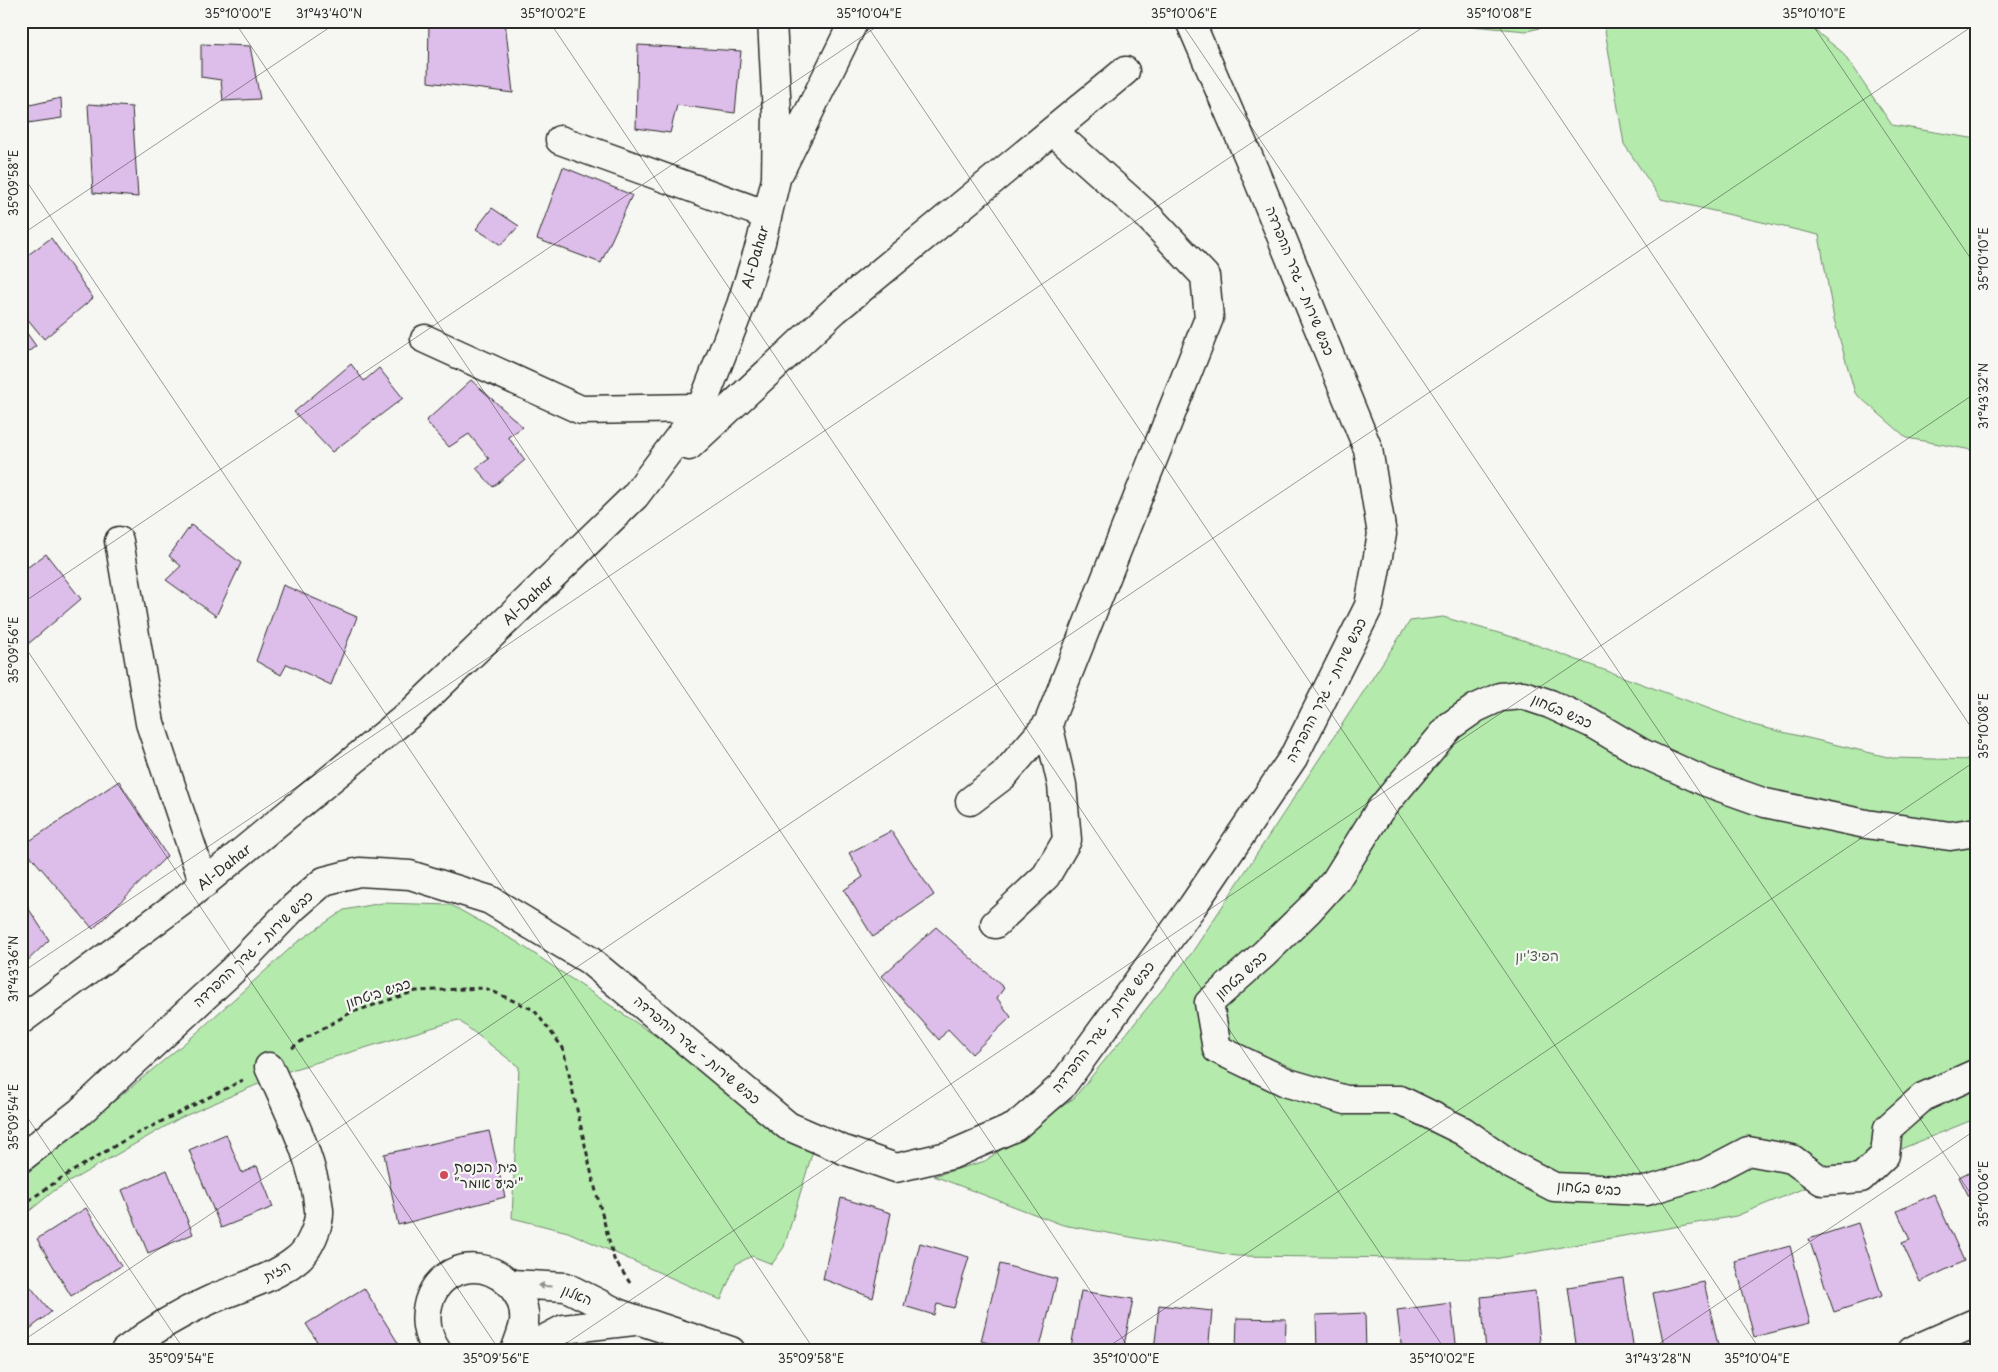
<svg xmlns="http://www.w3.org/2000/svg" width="1998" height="1372" viewBox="0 0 1998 1372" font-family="'Playpen Sans','Playpen Sans Hebrew',sans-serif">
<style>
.green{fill:#b4eaac;stroke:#708a6c}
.building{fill:#ddbde9;stroke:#2b2b2b}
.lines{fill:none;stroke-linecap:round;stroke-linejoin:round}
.minor-casing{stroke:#2b2b2b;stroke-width:31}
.path{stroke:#2b2b2b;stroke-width:3;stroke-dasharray:5 4;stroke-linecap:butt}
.minor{stroke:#f6f6f2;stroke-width:28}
.oneway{fill:#90908e}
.ticks{fill:none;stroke:#2b2b2b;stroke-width:1;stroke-opacity:0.45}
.poi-dot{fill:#d1495b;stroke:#f6f6f2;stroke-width:2}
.labels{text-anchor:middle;stroke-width:4.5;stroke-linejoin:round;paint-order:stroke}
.street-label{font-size:14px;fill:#2b2b2b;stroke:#f6f6f2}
.park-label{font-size:14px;fill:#4d5b4b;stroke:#f6f6f2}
.poi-label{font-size:14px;fill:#2b2b2b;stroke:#f6f6f2;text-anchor:start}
.neatline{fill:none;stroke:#2b2b2b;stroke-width:2}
.ticks-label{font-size:12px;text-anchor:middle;fill:#2b2b2b}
</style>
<rect width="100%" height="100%" fill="#f6f6f2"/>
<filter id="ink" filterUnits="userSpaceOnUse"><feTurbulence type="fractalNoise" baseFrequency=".02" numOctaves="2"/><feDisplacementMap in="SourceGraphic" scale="10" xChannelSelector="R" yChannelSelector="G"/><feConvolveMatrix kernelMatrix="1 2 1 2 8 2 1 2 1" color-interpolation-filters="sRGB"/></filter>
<g filter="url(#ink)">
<g class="green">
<polygon points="1416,21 1570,21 1527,31"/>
<polygon points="1622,21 1803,21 1842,52 1892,125 1977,139 1977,451 1907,438 1855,393 1834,319 1819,235 1661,199 1624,144 1604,24"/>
<polygon points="1443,617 1523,640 1753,725 1892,758 1977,760 1977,1118 1736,1216 1494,1259 1236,1256 1063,1225 934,1176 985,1161 1074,1098 1191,954 1410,621"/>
<polygon points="382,903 451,905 517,942 815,1144 784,1247 772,1264 752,1256 736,1264 721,1300 568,1232 512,1218 519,1067 458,1020 291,1070 180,1118 55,1190 21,1218 21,1178 192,1037 296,943 344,910"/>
</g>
<g class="building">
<polygon points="429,21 505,21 513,93 428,82"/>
<polygon points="201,44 250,46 260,99 223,101 221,80 201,77"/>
<polygon points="638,45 741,51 735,113 677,105 670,133 636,128"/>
<polygon points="61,98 62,118 21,124 21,107"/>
<polygon points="88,104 132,107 138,197 93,193"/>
<polygon points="563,167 632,195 601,263 537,239"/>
<polygon points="492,208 519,226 501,245 476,229"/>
<polygon points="51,238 93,298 44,339 21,311 21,260"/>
<polygon points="21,325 36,346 21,357"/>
<polygon points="351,364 364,381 379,368 403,398 332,452 294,412"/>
<polygon points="471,380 523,427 508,437 525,460 493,487 476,468 489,459 469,434 449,447 426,421"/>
<polygon points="191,525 241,563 216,616 166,580 181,566 169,556"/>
<polygon points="46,554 81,599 21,650 21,572"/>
<polygon points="283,585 357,617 331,685 287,664 281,675 256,661"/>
<polygon points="119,781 167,856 93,929 22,846"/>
<polygon points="891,831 934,895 873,937 844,890 863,877 849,853"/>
<polygon points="21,897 49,940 21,967"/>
<polygon points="936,927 1004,988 997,998 1011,1017 972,1054 948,1029 939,1040 882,976"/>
<polygon points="489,1131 505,1197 398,1225 384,1154"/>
<polygon points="226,1134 242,1173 257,1166 273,1207 221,1228 189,1150"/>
<polygon points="1977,1168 1977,1212 1959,1177"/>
<polygon points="167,1170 193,1234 148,1253 122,1190"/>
<polygon points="1934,1194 1964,1261 1920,1282 1902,1243 1910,1240 1897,1211"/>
<polygon points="841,1198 891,1213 873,1298 823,1279"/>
<polygon points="86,1208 121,1266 71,1296 37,1239"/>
<polygon points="1858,1223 1882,1296 1834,1312 1809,1239"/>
<polygon points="920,1243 969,1257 954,1308 937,1304 934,1315 904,1306"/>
<polygon points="1790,1246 1810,1323 1754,1337 1735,1261"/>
<polygon points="1000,1264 1057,1279 1039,1351 1019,1351 981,1341"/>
<polygon points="21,1275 51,1312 26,1332 21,1326"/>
<polygon points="1623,1278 1634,1351 1577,1351 1568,1287"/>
<polygon points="1704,1282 1719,1350 1665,1351 1653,1293"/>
<polygon points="364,1288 403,1351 323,1351 306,1324"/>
<polygon points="1081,1291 1133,1299 1123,1351 1085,1351 1071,1348"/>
<polygon points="1535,1291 1541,1351 1486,1351 1481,1297"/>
<polygon points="1451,1303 1457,1351 1402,1351 1397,1310"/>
<polygon points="1159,1305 1212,1311 1208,1351 1154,1351"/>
<polygon points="1365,1313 1366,1351 1317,1351 1316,1315"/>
<polygon points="1237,1318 1286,1319 1285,1351 1236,1351"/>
</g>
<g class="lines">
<g class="minor-casing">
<g id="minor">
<polyline points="560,140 767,215"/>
<polyline points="780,171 854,21"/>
<polyline points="425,339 581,410 701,408"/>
<polyline points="689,446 835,310 1125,71"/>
<polyline points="119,541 150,723 204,884"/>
<polyline points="970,801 1003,776 1048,724 1209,318 1205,276 1149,217 1053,131"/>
<polyline points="1977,832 1950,836 1866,824 1765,803 1706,782 1642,753 1591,723 1550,704 1523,695 1500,697 1476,708 1450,726 1379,811 1336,880 1309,910 1264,954 1209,1003 1217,1049 1288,1083 1346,1100 1400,1100 1463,1131 1510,1164 1554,1187 1646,1191 1706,1173 1748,1151 1792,1159 1822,1181 1861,1178 1885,1155 1888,1128 1923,1097 1977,1073"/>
<polyline points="995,924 1046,876 1067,840 1062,785 1048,724"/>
<polyline points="21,1020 181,902 411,713 635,496 701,408 741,305 761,242 776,179 777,114 772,21"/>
<polyline points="21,1158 80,1112 234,969 294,907 324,881 359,872 410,875 490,900 589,960 788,1126 844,1150 896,1168 951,1155 1015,1127 1061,1087 1192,907 1293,758 1369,606 1382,534 1368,449 1255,172 1190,21"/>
<polyline points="511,1284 566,1287 620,1314 731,1351"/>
<path d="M125 1351C151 1331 180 1313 210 1300 237 1288 273 1279 296 1260 309 1251 320 1225 319 1210 314 1159 289 1112 269 1067"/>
<path d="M437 1351C416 1322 427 1277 464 1269 495 1263 527 1290 524 1322 523 1331 518 1342 515 1351"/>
<polyline points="522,1351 564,1329 634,1321"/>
<polyline points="1911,1351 1977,1322"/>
</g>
</g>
<g class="path">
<polyline points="292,1048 303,1040 350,1013 416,991 485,988 534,1010 563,1048 593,1180 614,1259 630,1283"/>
<polyline points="21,1206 63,1177 123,1141 243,1080"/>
</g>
<use href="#minor" class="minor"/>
</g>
<defs><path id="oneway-solid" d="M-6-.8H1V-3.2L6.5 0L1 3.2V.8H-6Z" transform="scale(1.25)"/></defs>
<use class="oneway" href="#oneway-solid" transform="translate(545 1286) rotate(-177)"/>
</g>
<path class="ticks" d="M234 21 1131 1351M549 21 1446 1351M864 21 1761 1351M1180 21 1977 1203M1495 21 1977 736M1810 21 1977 268M21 173 815 1351M21 235 339 21M21 604 885 21M21 641 500 1351M21 973 1432 21M21 1108 185 1351M21 1342 1977 23M555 1351 1977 392M1102 1351 1977 760M1648 1351 1977 1129"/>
<circle class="poi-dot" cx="444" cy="1175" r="5"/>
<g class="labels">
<g class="street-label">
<text transform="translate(755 257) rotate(-74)" y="5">Al-Dahar</text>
<text transform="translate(1300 281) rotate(68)" y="5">כביש שירות - גדר ההפרדה</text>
<text transform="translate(528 600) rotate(-44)" y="5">Al-Dahar</text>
<text transform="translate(1326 690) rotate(-63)" y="5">כביש שירות - גדר ההפרדה</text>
<text transform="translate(1562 711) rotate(24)" y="5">כביש בטחון</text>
<text transform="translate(224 867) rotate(-39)" y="5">Al-Dahar</text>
<text transform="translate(253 949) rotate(-44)" y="5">כביש שירות - גדר ההפרדה</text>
<text transform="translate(1241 975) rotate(-42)" y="5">כביש בטחון</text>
<text transform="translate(378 993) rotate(-18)" y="5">כביש ביטחון</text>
<text transform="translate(1103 1027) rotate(-53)" y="5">כביש שירות - גדר ההפרדה</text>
<text transform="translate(697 1050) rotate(40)" y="5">כביש שירות - גדר ההפרדה</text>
<text transform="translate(1589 1188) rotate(4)" y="5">כביש בטחון</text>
<text transform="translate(277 1271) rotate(-27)" y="5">הזית</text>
<text transform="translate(577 1295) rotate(22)" y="5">האלון</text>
</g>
<g class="park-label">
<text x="1537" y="961">הפיצ'יון</text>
</g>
<g class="poi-label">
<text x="454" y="1172">בית הכנסת<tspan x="454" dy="16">"יביע אומר"</tspan></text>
</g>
</g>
<rect width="1998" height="1372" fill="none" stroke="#f6f6f2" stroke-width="55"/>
<rect x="28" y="28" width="1942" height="1316" class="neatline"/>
<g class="ticks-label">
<text x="238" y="18">35°10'00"E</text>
<text x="329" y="18">31°43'40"N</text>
<text x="553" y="18">35°10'02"E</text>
<text x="869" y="18">35°10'04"E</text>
<text x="1184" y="18">35°10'06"E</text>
<text x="1499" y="18">35°10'08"E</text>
<text x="1814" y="18">35°10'10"E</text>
<text transform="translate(14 183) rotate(-90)" y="4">35°09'58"E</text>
<text transform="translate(1984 259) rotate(-90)" y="4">35°10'10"E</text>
<text transform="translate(1984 396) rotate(-90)" y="4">31°43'32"N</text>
<text transform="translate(14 650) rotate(-90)" y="4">35°09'56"E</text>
<text transform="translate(1984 726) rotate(-90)" y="4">35°10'08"E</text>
<text transform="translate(14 969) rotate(-90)" y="4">31°43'36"N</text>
<text transform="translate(14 1117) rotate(-90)" y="4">35°09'54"E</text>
<text transform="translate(1984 1194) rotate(-90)" y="4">35°10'06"E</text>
<text x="181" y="1363">35°09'54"E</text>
<text x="496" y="1363">35°09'56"E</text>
<text x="811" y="1363">35°09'58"E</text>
<text x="1126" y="1363">35°10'00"E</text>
<text x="1442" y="1363">35°10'02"E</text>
<text x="1658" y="1363">31°43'28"N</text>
<text x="1757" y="1363">35°10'04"E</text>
</g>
</svg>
